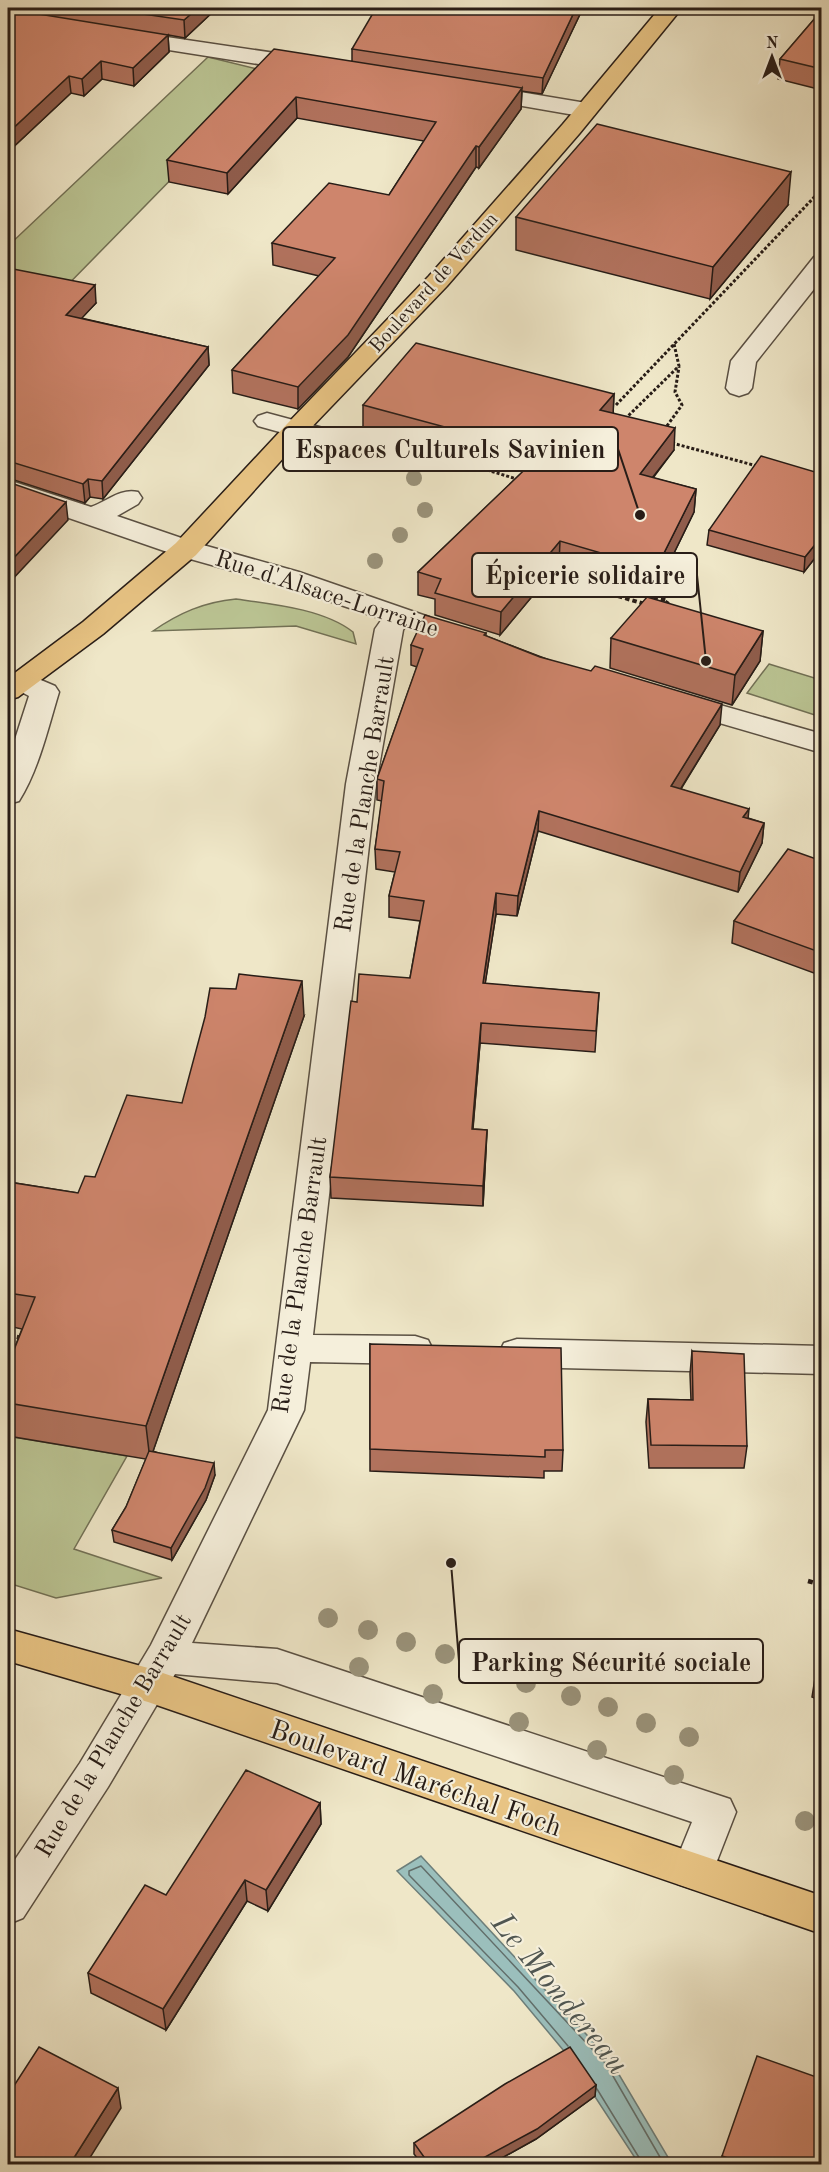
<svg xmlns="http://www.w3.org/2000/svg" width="829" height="2172" viewBox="0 0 829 2172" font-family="'Old Standard TT',serif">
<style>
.green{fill:#bbc594;stroke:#727156;stroke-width:1.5}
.water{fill:#9bbfbc;stroke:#6d7e7a;stroke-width:1.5}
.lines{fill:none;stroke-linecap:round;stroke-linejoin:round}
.shore{stroke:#626e6a;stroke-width:1.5}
.minor-casing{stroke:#5a5043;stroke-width:3}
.major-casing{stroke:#281d17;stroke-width:3}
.path-far2{stroke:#281d17;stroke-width:3;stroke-dasharray:3 2;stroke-linecap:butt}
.path-far1{stroke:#281d17;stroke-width:4;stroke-dasharray:4.5 3;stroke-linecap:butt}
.path{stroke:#281d17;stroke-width:4.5;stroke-dasharray:5 4;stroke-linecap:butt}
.minor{fill:#f5efdb;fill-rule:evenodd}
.major{fill:#e8c484;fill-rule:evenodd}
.tree{fill:#9a937b}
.wall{fill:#b1725d;stroke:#281d17;stroke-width:1.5}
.shaded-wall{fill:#905d4c;stroke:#281d17;stroke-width:1.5}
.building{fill:#ce856c;stroke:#281d17;stroke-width:1.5}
.labels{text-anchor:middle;stroke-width:4.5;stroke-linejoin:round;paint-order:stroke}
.far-street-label{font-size:20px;fill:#281d17;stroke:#f5efdb}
.street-label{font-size:24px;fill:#281d17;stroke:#f5efdb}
.near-street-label{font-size:28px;fill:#281d17;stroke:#f5efdb}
.near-water-label{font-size:32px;font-style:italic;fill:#505651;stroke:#f5efdb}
.leader{fill:none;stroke:#281d17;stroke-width:2}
.callout-dot{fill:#281d17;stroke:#f5efdb;stroke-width:2}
.callout{fill:#f5efdb;stroke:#281d17;stroke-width:2}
.callout-label{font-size:26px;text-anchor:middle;font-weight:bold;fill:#281d17}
</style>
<rect width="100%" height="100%" fill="#efe7c8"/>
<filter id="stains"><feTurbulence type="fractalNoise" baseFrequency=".00333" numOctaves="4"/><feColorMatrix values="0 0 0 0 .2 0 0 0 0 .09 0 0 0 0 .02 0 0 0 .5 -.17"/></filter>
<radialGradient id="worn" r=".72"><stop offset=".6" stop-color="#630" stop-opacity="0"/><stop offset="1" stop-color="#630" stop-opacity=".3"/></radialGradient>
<g class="green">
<polygon points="208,57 257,69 191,159 47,306 8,332 8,246"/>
<path d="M236 599C272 604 324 609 353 632L356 644 296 626 153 631C179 613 204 602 236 599Z"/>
<polygon points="769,664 821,680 821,717 747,693"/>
<polygon points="8,1436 127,1456 74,1549 162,1578 56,1598 8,1583"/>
</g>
<polygon class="water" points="421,1856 611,2061 672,2164 639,2164 569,2057 514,1991 397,1871"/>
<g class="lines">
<g class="shore">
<polyline points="568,2046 518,1987 409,1875 409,1871 421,1866 606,2064 664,2164"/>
<polyline points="597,2089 643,2164"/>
</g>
<g class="minor-casing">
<g id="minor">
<polygon points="126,31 309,58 317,60 320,65 317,70 309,72 118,42 115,37 118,32"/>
<polygon points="478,85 586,103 594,105 597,110 594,115 586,117 470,97 467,92 470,87"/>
<polygon points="822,255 822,279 756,362 752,388 748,393 739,396 730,393 726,388 731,361 814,257"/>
<polygon points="267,413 375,442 379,448 375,454 366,456 258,426 254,421 258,416"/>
<path d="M8 480 91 507C108 501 120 488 138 492L142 498 138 504 117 516 196 543 299 572 429 617 433 623 429 629 419 631 405 627 403 630 376 784 313 1335 415 1336 428 1340 433 1350 428 1360 415 1364 310 1362 304 1410 192 1643 277 1649 730 1799 736 1812 708 1884 693 1889 678 1884 672 1871 692 1822 277 1683 175 1674 108 1787 23 1918 8 1924V1870L80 1763 151 1645 268 1410 346 784 375 629 382 619 279 584 176 555 8 497Z"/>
<path d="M22 672 55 686 59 692C48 728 39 769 19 801L8 804V761L29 696 12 687 8 681 12 675Z"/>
<polygon points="678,693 822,734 822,753 668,708 664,702 668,696"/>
<polygon points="517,1339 822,1346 822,1374 517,1367 504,1363 499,1353 504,1343"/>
</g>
</g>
<g class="major-casing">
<g id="major">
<polygon points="660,8 682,8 579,134 447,286 305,434 196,555 103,634 18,697 8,700 8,678 83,622 176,543 287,424 429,276 563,124"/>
<polygon points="8,1629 148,1668 822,1896 822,1934 148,1702 8,1661"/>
</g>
</g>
<g class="path-far2">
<polyline points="616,405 822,189"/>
<polyline points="625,419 679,366 674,344"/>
<polyline points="664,430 682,405 675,392 679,367"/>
<polyline points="672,443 757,466"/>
<polyline points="444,457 450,451"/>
<polyline points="429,458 444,457 520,480"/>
</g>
<g class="path-far1">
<polyline points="553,567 668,601 664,607"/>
<polyline points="546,575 645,604"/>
</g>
<g class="path">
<polyline points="8,1335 22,1338"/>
<polyline points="808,1581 822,1585"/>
</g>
<use href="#minor" class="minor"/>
<use href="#major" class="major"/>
</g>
<g class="tree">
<circle cx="414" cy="478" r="8"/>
<circle cx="425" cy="510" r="8"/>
<circle cx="400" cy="535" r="8"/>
<circle cx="375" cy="561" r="8"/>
<circle cx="328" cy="1618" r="10"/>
<circle cx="368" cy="1630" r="10"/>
<circle cx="406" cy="1642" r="10"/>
<circle cx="445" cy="1654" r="10"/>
<circle cx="359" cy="1667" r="10"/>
<circle cx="526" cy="1683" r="10"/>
<circle cx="433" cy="1694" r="10"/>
<circle cx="571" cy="1696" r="10"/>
<circle cx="608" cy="1707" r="10"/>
<circle cx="519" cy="1722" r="10"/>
<circle cx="646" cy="1723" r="10"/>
<circle cx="689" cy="1737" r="10"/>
<circle cx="597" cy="1750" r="10"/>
<circle cx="674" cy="1775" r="10"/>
<circle cx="805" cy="1821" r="10"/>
</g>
<g class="wall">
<polygon points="8,8 217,8 185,38 168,35 169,52 134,86 102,79 84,96 71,93 8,152"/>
<polygon points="583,8 542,94 522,91 521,109 479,168 476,167 348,357 298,409 233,393 232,370 319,276 273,265 272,243 389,195 424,141 297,118 228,194 169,182 167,160 352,61 352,49"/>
<polygon points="822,10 822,90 778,79 780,59"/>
<polygon points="788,205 710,299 516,250 516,217"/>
<polygon points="8,268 96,303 81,318 208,347 209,365 103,499 90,497 85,503 8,478"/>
<polygon points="614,394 613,413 674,450 653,478 696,489 694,512 655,592 559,564 500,635 435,615 435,599 418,595 418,572 524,471 363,427 363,405"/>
<polygon points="822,474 822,549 804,572 707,545 709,530"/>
<polygon points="763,631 760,661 732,705 610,668 611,638"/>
<polygon points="486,633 486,636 720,725 681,789 748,818 764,823 762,843 738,892 538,831 517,916 496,914 485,984 599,993 595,1052 480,1043 473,1129 487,1130 483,1206 331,1198 330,1177 357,1002 410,978 420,921 389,917 389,896 395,872 376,869 375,849 382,801 377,800 377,779 417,667 411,665 411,645"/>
<polygon points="822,861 822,976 732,943 734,921"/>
<polygon points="304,1016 153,1451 215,1475 206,1500 172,1560 114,1542 112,1530 126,1507 146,1459 8,1436 8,1365 22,1329 8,1326 8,1182 78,1193 95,1177 182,1103"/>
<polygon points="822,1228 822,1261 820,1240"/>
<polygon points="370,1344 563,1450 562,1471 544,1471 544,1478 370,1471"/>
<polygon points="692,1351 747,1446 744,1468 649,1468 646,1422 648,1399 691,1400 690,1374"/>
<polygon points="822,1654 822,1701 812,1697 817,1666"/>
<polygon points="320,1803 321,1824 268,1911 247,1901 166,2030 91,1993 88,1973 166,1895"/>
<polygon points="596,2085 595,2096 536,2139 491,2164 422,2164 414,2154 414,2143"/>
<polygon points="722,2156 822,2164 720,2164"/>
</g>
<g class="shaded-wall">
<polygon points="198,8 217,8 185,38 184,20"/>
<polygon points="576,8 583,8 542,94 543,78"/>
<polygon points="168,35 169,52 134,86 133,68"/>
<polygon points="101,61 102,79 84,96 82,79"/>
<polygon points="69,76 71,93 8,152 8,133"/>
<polygon points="522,88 521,109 479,168 479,147"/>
<polygon points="296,97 297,118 228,194 227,173"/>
<polygon points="476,146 476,167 348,357 298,409 298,387"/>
<polygon points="791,172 788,205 710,299 713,267"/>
<polygon points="95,285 96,303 68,333 66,315"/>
<polygon points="208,347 209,365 103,499 102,481"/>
<polygon points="614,394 613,416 600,410"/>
<polygon points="675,428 674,450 638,496 640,474"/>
<polygon points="88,479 90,497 85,503 83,484"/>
<polygon points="696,489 694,512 655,592 656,569"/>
<polygon points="66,502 68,520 8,584 8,564"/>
<polygon points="822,536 822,549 804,572 805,557"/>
<polygon points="560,541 559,564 500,635 501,612"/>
<polygon points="763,631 760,661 732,705 735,675"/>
<polygon points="722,704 720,725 670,806 671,786"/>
<polygon points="749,809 747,829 743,817"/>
<polygon points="539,811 538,831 517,916 518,896"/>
<polygon points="764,823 762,843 738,892 740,872"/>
<polygon points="496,893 496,914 482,1004 483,983"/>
<polygon points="302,981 304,1016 150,1460 146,1426"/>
<polygon points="481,1023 480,1043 471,1150 472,1129"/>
<polygon points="487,1130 486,1151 483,1206 483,1186"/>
<polygon points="214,1463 215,1475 206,1500 172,1560 171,1548"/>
<polygon points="320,1803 321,1824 268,1911 266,1890"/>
<polygon points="245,1880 247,1901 166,2030 163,2009"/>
<polygon points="596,2085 595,2096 536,2139 491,2164 472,2164"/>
<polygon points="118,2088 121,2108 86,2164 70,2164"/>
</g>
<g class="building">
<polygon points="102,8 198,8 184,20"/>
<polygon points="376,8 576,8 543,78 352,49"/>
<polygon points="8,9 168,35 133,68 101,61 82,79 69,76 8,133"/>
<polygon points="822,10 822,69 780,59"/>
<polygon points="274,49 522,88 479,147 476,146 348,335 298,387 232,370 335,258 272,243 329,183 389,195 436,122 296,97 227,173 167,160"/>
<polygon points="597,124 791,172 713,267 516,217"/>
<polygon points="8,268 95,285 66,315 208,347 102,481 88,479 83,484 8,461"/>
<polygon points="416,343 614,394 600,410 675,428 640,474 696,489 656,569 560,541 501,612 435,593 441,579 418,572 542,453 363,405"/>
<polygon points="761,456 822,474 822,536 805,557 709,530"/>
<polygon points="8,482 66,502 8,564"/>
<polygon points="647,597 763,631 735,675 611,638"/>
<polygon points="425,615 486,633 484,635 540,657 591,671 595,666 722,704 671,786 749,809 743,817 764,823 740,872 539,811 518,896 496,893 483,983 599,993 596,1031 481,1023 472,1129 487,1130 483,1186 330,1177 351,1001 357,1002 359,974 410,978 424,901 389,896 400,852 375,849 384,781 377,779 423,649 411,645"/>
<polygon points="788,849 822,861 822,953 734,921"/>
<polygon points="239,974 302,981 146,1426 8,1403 8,1365 35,1297 8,1293 8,1182 78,1193 85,1176 95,1177 127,1095 182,1103 205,1017 210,988 236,989"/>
<polygon points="370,1344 561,1348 563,1450 545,1450 545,1457 370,1449"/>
<polygon points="692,1351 744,1354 747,1446 651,1445 648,1399 693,1400"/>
<polygon points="149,1451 214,1463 205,1488 171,1548 112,1530 126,1507"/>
<polygon points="822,1654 822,1668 817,1666"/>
<polygon points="246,1770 320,1803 266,1890 245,1880 163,2009 88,1973 145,1885 166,1895"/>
<polygon points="39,2047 118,2088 70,2164 8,2164 8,2095"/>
<polygon points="570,2047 596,2085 537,2129 472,2164 429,2164 414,2143 505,2084"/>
<polygon points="757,2056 822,2079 822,2164 746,2164 722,2156"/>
</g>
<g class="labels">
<g class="far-street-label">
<text transform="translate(433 282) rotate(-48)" y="7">Boulevard de Verdun</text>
</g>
<g class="street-label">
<text transform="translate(327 593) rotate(18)" y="8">Rue d'Alsace-Lorraine</text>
<text transform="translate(364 794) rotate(-81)" y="8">Rue de la Planche Barrault</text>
<text transform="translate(299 1275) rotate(-82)" y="8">Rue de la Planche Barrault</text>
<text transform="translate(113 1735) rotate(-59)" y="8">Rue de la Planche Barrault</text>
</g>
<g class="near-street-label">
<text transform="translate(416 1777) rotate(19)" y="10">Boulevard Maréchal Foch</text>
</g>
<g class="near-water-label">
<text transform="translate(561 1993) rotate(51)" y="11">Le Mondereau</text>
</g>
</g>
<path class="leader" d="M640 515L618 449M706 661L697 575M451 1563L459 1661"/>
<g class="callout-dot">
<circle cx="640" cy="515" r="6"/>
<circle cx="706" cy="661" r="6"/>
<circle cx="451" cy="1563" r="6"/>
</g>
<g class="callout">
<rect x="283" y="427" width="335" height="44" rx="6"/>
<rect x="472" y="553" width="225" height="44" rx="6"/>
<rect x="459" y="1639" width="304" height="44" rx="6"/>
</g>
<g class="callout-label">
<text x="450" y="458">Espaces Culturels Savinien</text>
<text x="585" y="584">Épicerie solidaire</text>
<text x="611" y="1671">Parking Sécurité sociale</text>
</g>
<rect width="829" height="2172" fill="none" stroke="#efe7c8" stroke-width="30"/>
<rect x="9" y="9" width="811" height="2154" fill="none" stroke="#281d17" stroke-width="3"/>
<rect x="15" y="15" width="799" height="2142" fill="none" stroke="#281d17" stroke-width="1.5"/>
<g transform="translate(772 57)" stroke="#f5efdb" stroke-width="4.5" paint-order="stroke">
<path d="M0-4.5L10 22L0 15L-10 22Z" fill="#281d17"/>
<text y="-9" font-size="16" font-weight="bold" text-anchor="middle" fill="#281d17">N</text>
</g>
<rect width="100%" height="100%" filter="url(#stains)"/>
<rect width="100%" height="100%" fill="url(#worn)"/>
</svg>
